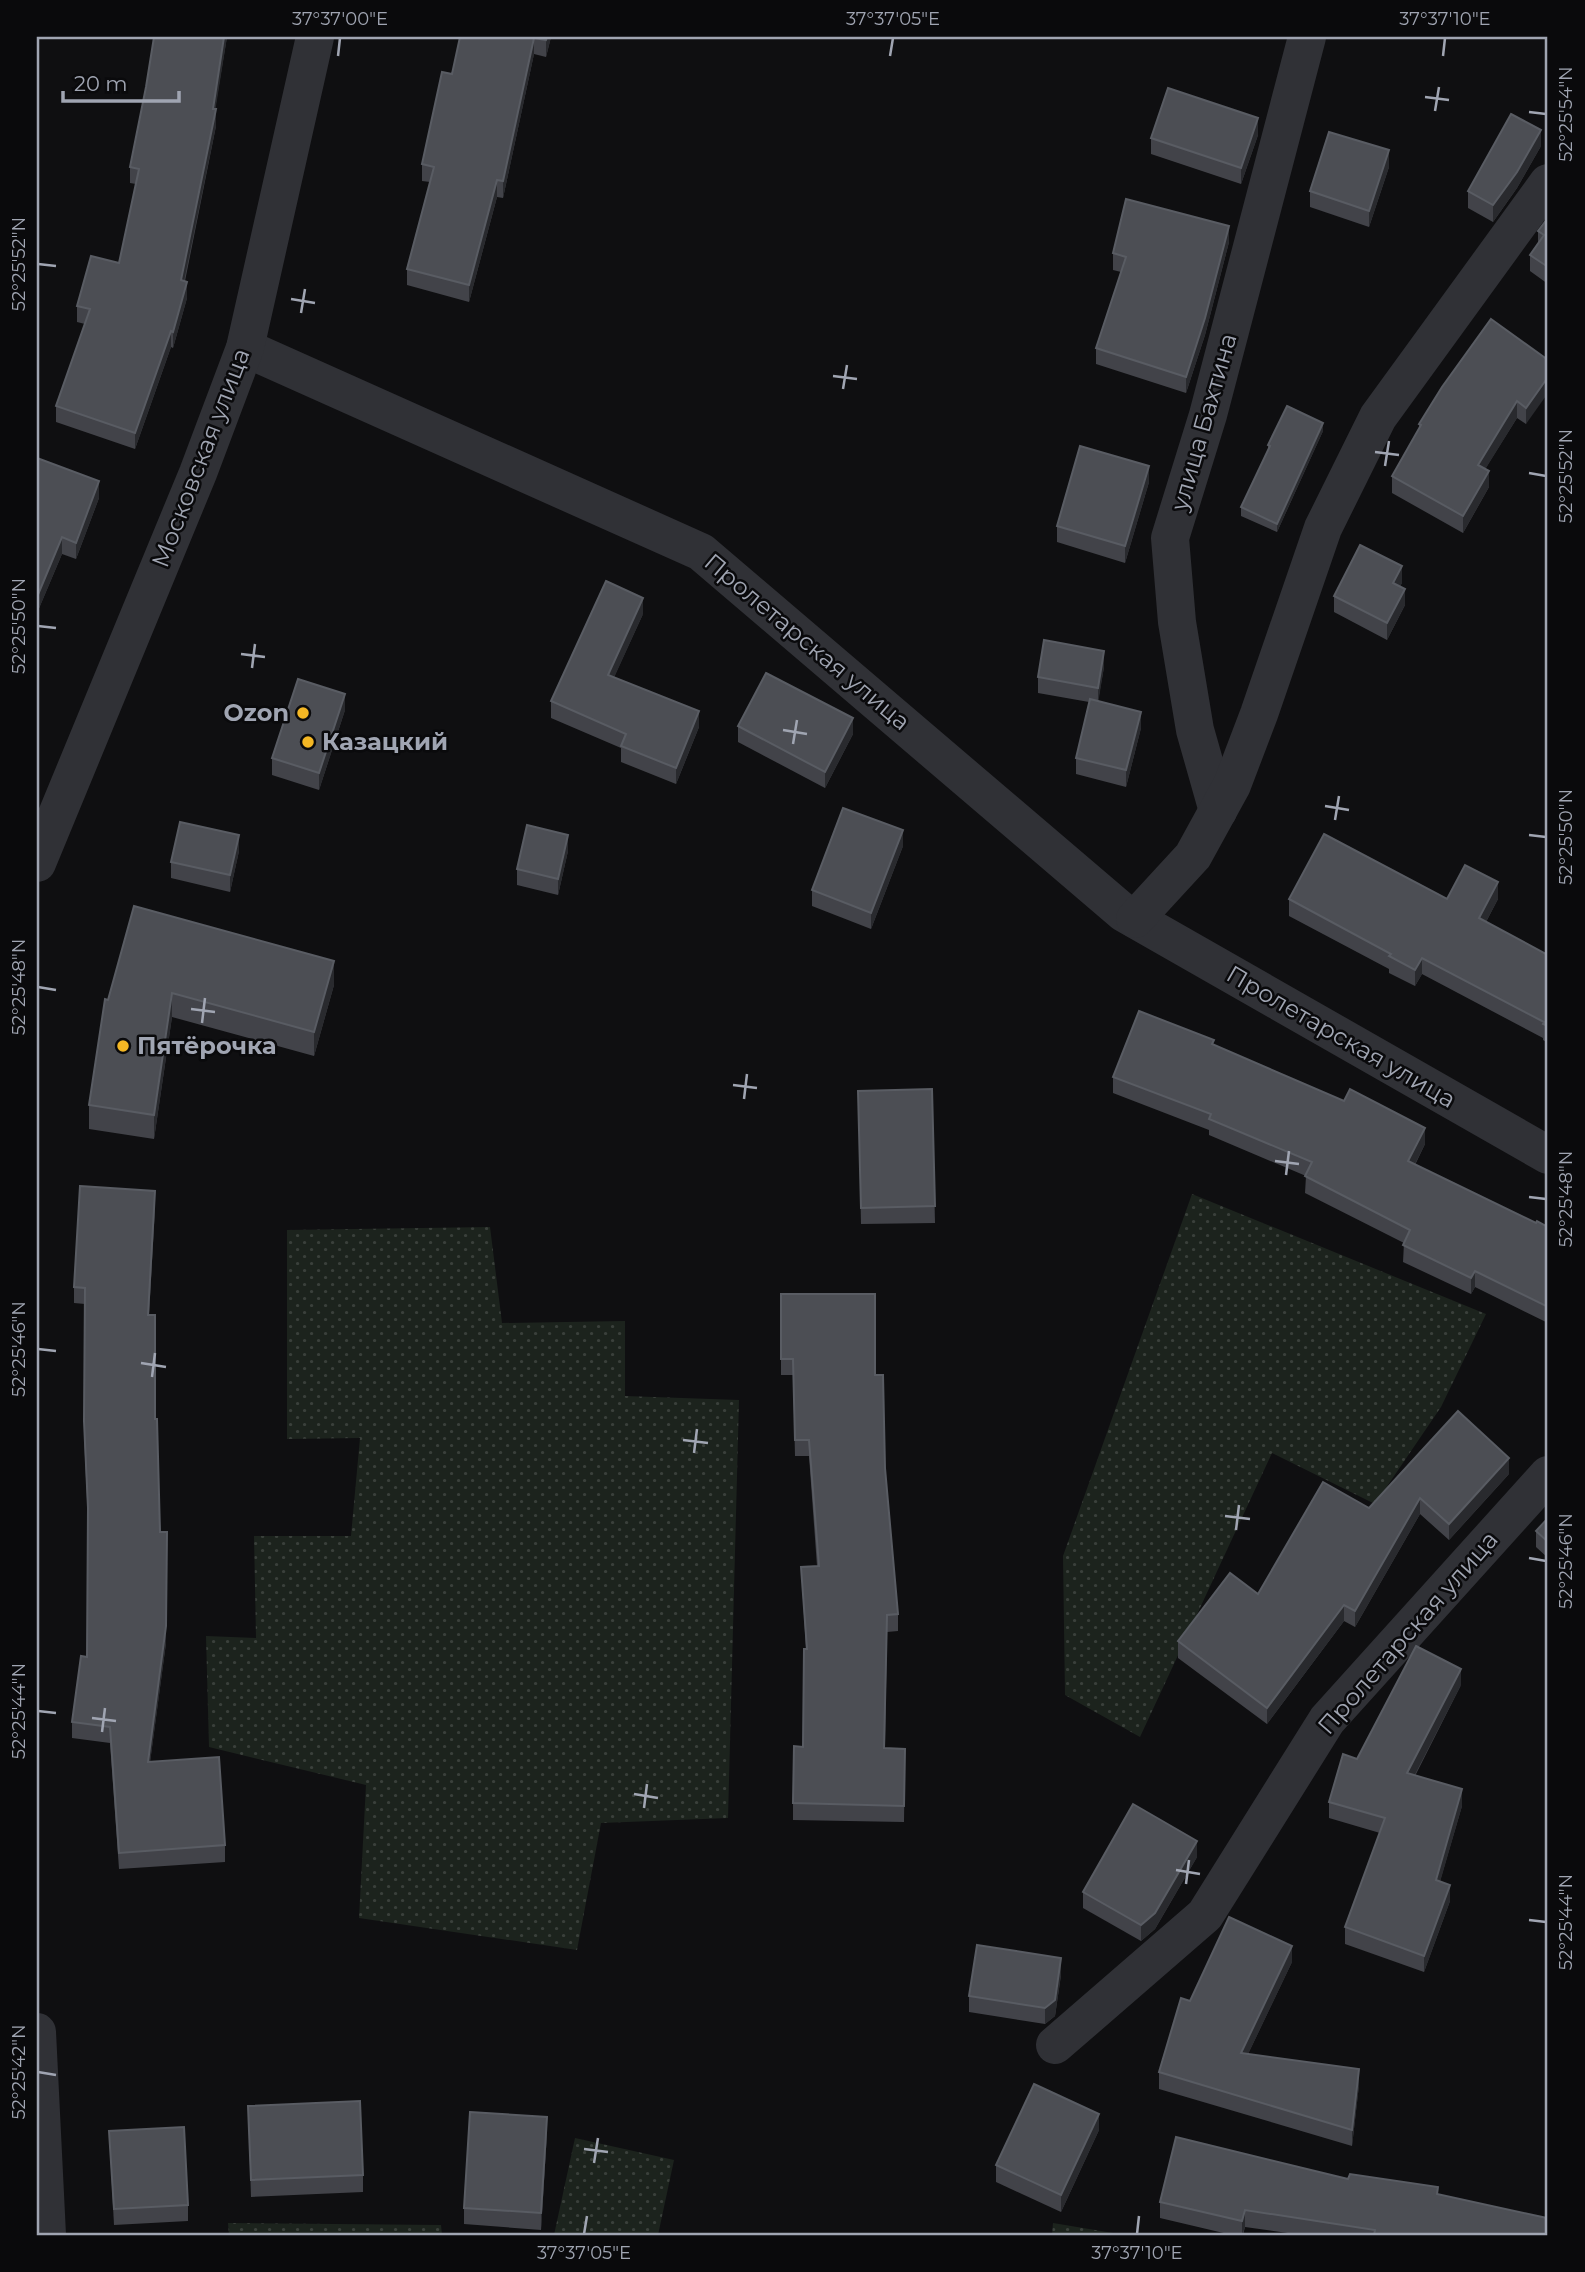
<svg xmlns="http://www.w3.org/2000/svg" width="1585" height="2272" viewBox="0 0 1585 2272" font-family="Montserrat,sans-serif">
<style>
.grass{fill:url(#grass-dots)}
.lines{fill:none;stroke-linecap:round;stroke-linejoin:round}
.minor{stroke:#303136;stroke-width:38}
.wall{fill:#424349}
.shaded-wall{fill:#292a2e}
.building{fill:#4c4e54;stroke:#595c63;stroke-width:2}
.ticks{fill:none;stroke:#a0a5b2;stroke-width:2.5}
.poi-dot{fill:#f4b724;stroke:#0a0a0c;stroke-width:2.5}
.labels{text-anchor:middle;stroke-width:5;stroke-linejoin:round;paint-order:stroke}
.street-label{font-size:24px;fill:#a0a5b2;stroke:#0a0a0c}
.poi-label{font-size:24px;font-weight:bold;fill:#a0a5b2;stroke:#0a0a0c;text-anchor:start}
.neatline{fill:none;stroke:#a0a5b2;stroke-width:2.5}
.ticks-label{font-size:18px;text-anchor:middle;fill:#a0a5b2}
</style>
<defs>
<pattern id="grass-dots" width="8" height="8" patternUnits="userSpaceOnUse" patternTransform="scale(1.75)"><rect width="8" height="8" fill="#1c231d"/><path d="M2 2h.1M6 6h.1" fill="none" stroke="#3a403b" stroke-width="1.8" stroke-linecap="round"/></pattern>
</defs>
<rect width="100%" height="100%" fill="#0f0f11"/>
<g class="grass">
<polygon points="1192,1194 1486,1314 1441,1407 1375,1504 1272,1453 1140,1737 1065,1695 1063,1556"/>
<polygon points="490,1227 502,1323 625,1321 625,1396 739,1400 728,1818 601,1823 577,1950 359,1918 366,1785 209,1747 206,1636 256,1638 254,1536 351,1536 360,1438 287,1439 287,1230"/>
<polygon points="575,2138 674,2160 658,2235 554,2235"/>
<polygon points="228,2223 441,2225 442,2235 229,2235"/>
<polygon points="1053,2223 1125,2235 1052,2235"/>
</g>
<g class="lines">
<g class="minor">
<polyline points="245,348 701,552 1124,913 1548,1155"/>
<polyline points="1218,811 1195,730 1177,622 1170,538 1208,415 1307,37"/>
<polyline points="37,863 198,473 245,348 315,37"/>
<polyline points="1135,919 1193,856 1232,785 1259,714 1323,528 1378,417 1548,183"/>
<polyline points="37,2032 47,2235"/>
<polyline points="1055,2045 1205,1915 1327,1720 1548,1475"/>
</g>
</g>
<g class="wall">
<polygon points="227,37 215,109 216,126 185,281 187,298 173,348 171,347 135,449 56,422 56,406 85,324 77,322 77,306 119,263 136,184 130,183 130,167"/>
<polygon points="460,37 551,37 546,57 534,54 503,198 497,197 469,302 407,285 407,269 430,182 422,181 422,164 452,74"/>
<polygon points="1258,135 1241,184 1151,154 1151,138"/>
<polygon points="1541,146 1517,188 1493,222 1468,208 1468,191"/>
<polygon points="1389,167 1369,227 1310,207 1310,191"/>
<polygon points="1548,218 1548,284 1530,271 1530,255 1538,244 1538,231"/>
<polygon points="1229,242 1205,335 1186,393 1096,364 1096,348 1121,272 1113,270 1113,253"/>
<polygon points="1548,360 1526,424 1517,418 1485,469 1489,487 1463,533 1392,493 1392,476 1419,428 1419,424"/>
<polygon points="1323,431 1277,532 1241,516 1241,507 1268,450 1268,445"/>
<polygon points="37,458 99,498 76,559 62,554 37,613"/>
<polygon points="1149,482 1125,563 1057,542 1057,526"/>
<polygon points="1402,583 1400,586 1405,605 1387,640 1334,612 1334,596"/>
<polygon points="643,614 614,677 699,727 676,784 621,762 621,748 551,718 551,701"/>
<polygon points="1104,667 1098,701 1141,728 1126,787 1076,774 1076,758 1089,702 1038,693 1038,677"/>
<polygon points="345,710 319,790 272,775 272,758"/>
<polygon points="738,726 853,734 825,788 738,742"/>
<polygon points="903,846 871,929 812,906 812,890"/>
<polygon points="239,851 230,892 171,878 171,862"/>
<polygon points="568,851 558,895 517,885 517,869"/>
<polygon points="1289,899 1498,899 1486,922 1548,955 1548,1043 1543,1040 1543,1038 1422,974 1415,986 1389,973 1389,969 1289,916"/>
<polygon points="134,906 334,985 314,1056 172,1017 154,1139 89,1129 89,1105 108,1000"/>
<polygon points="1214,1045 1425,1144 1415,1165 1536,1223 1548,1227 1548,1323 1475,1287 1471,1294 1403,1262 1404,1243 1305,1193 1306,1176 1209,1135 1209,1130 1113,1093 1113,1077"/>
<polygon points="932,1089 935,1223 861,1224 858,1091"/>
<polygon points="155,1207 149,1315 155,1419 166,1643 150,1762 225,1845 225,1862 119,1869 110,1743 72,1738 72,1722 87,1657 88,1521 84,1437 85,1304 74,1303 74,1287"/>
<polygon points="781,1294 875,1375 898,1614 898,1631 887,1632 885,1748 905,1749 904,1822 793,1820 793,1803 803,1747 806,1649 801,1567 817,1566 809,1456 795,1456 793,1375 781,1375"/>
<polygon points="1509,1474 1449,1540 1420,1514 1355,1627 1344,1621 1267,1724 1178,1658 1178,1641 1258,1594 1369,1508"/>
<polygon points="1548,1518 1548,1558 1536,1547 1536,1531"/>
<polygon points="1461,1685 1415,1776 1462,1806 1440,1881 1450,1901 1424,1972 1345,1944 1345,1927 1380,1833 1329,1818 1329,1802 1357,1759"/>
<polygon points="1197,1857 1155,1929 1141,1941 1083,1908 1083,1892"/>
<polygon points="1292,1962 1248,2054 1359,2085 1352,2146 1159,2089 1159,2072 1190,2001"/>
<polygon points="1061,1975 1055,2016 1045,2024 969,2012 969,1996"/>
<polygon points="248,2106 363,2175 363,2192 251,2197"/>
<polygon points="1099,2130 1061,2212 996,2182 996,2165"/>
<polygon points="109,2131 188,2205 188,2221 114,2225"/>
<polygon points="547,2133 541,2230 464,2224 464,2208"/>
<polygon points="1348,2179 1438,2194 1548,2235 1302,2235 1245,2227 1243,2235 1232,2235 1160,2218 1160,2202"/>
</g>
<g class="shaded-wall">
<polygon points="224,37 227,37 213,125 213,109"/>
<polygon points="547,37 551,37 546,57 546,40"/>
<polygon points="534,38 534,54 503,198 503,181"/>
<polygon points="216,109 216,126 181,296 181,280"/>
<polygon points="1258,118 1258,135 1241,184 1241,168"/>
<polygon points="1541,130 1541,146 1517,188 1493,222 1493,205"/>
<polygon points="1389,150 1389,167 1369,227 1369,211"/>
<polygon points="497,180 497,197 469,302 469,285"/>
<polygon points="1229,226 1229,242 1205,335 1186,393 1186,377"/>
<polygon points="187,282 187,298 173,348 173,332"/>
<polygon points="171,331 171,347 135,449 135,433"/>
<polygon points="1548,377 1548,393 1526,424 1526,408"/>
<polygon points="1517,401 1517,418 1478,481 1478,465"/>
<polygon points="1323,423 1323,431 1277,532 1277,524"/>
<polygon points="1149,466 1149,482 1125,563 1125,546"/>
<polygon points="1489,471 1489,487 1463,533 1463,516"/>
<polygon points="99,481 99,498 76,559 76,543"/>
<polygon points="62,537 62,554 37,613 37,597"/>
<polygon points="1402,566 1402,583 1393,599 1393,583"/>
<polygon points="1405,589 1405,605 1387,640 1387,623"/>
<polygon points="643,598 643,614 608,691 608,675"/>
<polygon points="1104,651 1104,667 1098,704 1098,688"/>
<polygon points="345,694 345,710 319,790 319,773"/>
<polygon points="699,711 699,727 676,784 676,768"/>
<polygon points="1141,712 1141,728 1126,787 1126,770"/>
<polygon points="853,718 853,734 825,788 825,772"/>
<polygon points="903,830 903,846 871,929 871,913"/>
<polygon points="239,835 239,851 230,892 230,875"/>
<polygon points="568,835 568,851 558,895 558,879"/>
<polygon points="1498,882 1498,899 1479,935 1479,918"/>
<polygon points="1422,958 1422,974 1415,986 1415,970"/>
<polygon points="334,961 334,985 314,1056 314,1032"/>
<polygon points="172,993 172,1017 154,1139 154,1115"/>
<polygon points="1425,1128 1425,1144 1408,1178 1408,1161"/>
<polygon points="155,1191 155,1207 148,1332 148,1315"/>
<polygon points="1475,1271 1475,1287 1471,1294 1471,1278"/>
<polygon points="1509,1458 1509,1474 1449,1540 1449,1524"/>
<polygon points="1420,1498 1420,1514 1355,1627 1355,1611"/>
<polygon points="167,1532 166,1643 148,1778 148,1762"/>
<polygon points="1344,1605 1344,1621 1267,1724 1267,1708"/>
<polygon points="1461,1669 1461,1685 1407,1790 1407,1773"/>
<polygon points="1462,1789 1462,1806 1436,1896 1436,1880"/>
<polygon points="1197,1841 1197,1857 1155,1929 1141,1941 1141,1925"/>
<polygon points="1450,1885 1450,1901 1424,1972 1424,1956"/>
<polygon points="1292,1946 1292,1962 1241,2069 1241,2053"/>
<polygon points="1061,1958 1061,1975 1055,2016 1045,2024 1045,2008"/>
<polygon points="1359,2069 1359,2085 1352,2146 1352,2130"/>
<polygon points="1099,2114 1099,2130 1061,2212 1061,2195"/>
<polygon points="547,2117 547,2133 541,2230 541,2213"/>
<polygon points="1245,2210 1245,2227 1242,2235 1242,2221"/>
</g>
<g class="building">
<polygon points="154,37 224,37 213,109 216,109 181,280 187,282 173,332 171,331 135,433 56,406 90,309 77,306 91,256 119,263 139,169 130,167 146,87"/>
<polygon points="460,37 547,37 546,40 534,38 503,181 497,180 469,285 407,269 434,167 422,164 442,72 452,74"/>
<polygon points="1168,88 1258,118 1241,168 1151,138"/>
<polygon points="1511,114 1541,130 1517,172 1493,205 1468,191"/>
<polygon points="1329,132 1389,150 1369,211 1310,191"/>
<polygon points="1126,199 1229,226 1205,318 1186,377 1096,348 1126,257 1113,253"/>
<polygon points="1548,218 1548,267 1530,255 1544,235 1538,231"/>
<polygon points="1491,319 1548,360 1548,377 1526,408 1517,401 1478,465 1489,471 1463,516 1392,476 1421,425 1419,424 1442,387"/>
<polygon points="1287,406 1323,423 1277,524 1241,507 1270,446 1268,445"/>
<polygon points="1080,446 1149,466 1125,546 1057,526"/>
<polygon points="37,458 99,481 76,543 62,537 37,597"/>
<polygon points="1360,545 1402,566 1393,583 1405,589 1387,623 1334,596"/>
<polygon points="606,581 643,598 608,675 699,711 676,768 621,746 626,734 551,701"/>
<polygon points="1044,640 1104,651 1098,688 1038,677"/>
<polygon points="766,673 853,718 825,772 738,726"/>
<polygon points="298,679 345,694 319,773 272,758"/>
<polygon points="1090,699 1141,712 1126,770 1076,758"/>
<polygon points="843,808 903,830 871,913 812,890"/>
<polygon points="180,822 239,835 230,875 171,862"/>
<polygon points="527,825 568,835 558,879 517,869"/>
<polygon points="1324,834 1447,899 1465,865 1498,882 1479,918 1548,955 1548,1026 1543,1024 1544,1022 1422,958 1415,970 1389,956 1391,954 1289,899"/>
<polygon points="134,906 334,961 314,1032 172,993 154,1115 89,1105 105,999 108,1000"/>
<polygon points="1139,1011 1214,1040 1212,1044 1344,1101 1350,1089 1425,1128 1408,1161 1536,1223 1537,1221 1548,1227 1548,1307 1475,1271 1471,1278 1403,1245 1410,1230 1305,1176 1312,1162 1209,1119 1211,1114 1113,1077"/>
<polygon points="932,1089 935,1206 861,1208 858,1091"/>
<polygon points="80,1186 155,1191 148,1315 155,1315 155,1419 157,1419 160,1532 167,1532 166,1626 148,1762 219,1757 225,1845 119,1853 110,1727 72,1722 81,1656 87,1657 88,1508 84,1421 85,1288 74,1287"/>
<polygon points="781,1294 875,1294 875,1375 883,1375 885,1468 898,1614 887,1615 884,1748 905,1749 904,1806 793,1803 794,1746 803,1747 804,1649 807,1649 801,1567 819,1566 809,1440 795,1440 793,1359 781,1359"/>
<polygon points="1458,1411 1509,1458 1449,1524 1420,1498 1355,1611 1344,1605 1267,1708 1178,1641 1230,1573 1258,1594 1323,1482 1369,1508"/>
<polygon points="1548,1518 1548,1542 1536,1531"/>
<polygon points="1416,1646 1461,1669 1407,1773 1462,1789 1436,1880 1450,1885 1424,1956 1345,1927 1385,1818 1329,1802 1343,1754 1357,1759"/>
<polygon points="1133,1804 1197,1841 1155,1913 1141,1925 1083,1892"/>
<polygon points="1229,1917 1292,1946 1241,2053 1359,2069 1352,2130 1159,2072 1181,1998 1190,2001"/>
<polygon points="977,1945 1061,1958 1055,2000 1045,2008 969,1996"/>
<polygon points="1034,2084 1099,2114 1061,2195 996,2165"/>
<polygon points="360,2101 363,2175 251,2180 248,2106"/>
<polygon points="470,2112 547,2117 541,2213 464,2208"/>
<polygon points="184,2127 188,2205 114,2209 109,2131"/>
<polygon points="1176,2137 1348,2179 1350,2174 1438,2187 1437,2194 1547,2218 1548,2216 1548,2235 1374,2235 1375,2230 1245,2210 1242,2221 1160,2202"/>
</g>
<path class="ticks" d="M338 56 340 38M890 56 893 38M1443 56 1445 38M1425 97 1449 100M1435 111 1439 87M1529 112 1546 114M38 264 56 266M291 299 315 303M301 313 305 289M833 376 857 379M843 389 847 365M1375 452 1399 455M1385 466 1389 441M1529 473 1546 476M38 626 56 628M241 654 265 657M252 668 255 644M783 730 807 734M793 744 797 720M1325 806 1349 810M1335 820 1339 796M1529 835 1546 837M38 987 56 990M191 1009 215 1012M202 1023 205 998M733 1085 757 1088M744 1099 747 1074M1275 1161 1299 1164M1286 1175 1289 1151M1529 1197 1546 1199M38 1349 56 1351M141 1363 166 1367M152 1377 155 1353M683 1440 708 1443M694 1453 697 1429M1225 1516 1250 1519M1236 1530 1239 1505M1529 1558 1546 1561M38 1711 56 1713M92 1718 116 1721M102 1732 105 1708M634 1794 658 1798M644 1808 647 1784M1176 1870 1200 1874M1186 1884 1189 1860M1529 1920 1546 1922M38 2072 56 2075M584 2149 608 2152M594 2163 598 2138M584 2234 587 2216M1137 2234 1139 2216"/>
<g class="poi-dot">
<circle cx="303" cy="713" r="7"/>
<circle cx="308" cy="742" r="7"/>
<circle cx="123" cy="1046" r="7"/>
</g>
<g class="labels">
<g class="street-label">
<text transform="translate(1204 422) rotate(-74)" y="8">улица Бахтина</text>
<text transform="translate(201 458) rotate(-69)" y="8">Московская улица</text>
<text transform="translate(807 642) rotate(40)" y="8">Пролетарская улица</text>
<text transform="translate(1341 1037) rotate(30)" y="8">Пролетарская улица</text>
<text transform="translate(1408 1633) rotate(-49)" y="8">Пролетарская улица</text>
</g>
<g class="poi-label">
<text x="289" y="721" text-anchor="end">Ozon</text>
<text x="322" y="750">Казацкий</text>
<text x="137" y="1054">Пятёрочка</text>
</g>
</g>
<rect width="1585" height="2272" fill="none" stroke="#0a0a0c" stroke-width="77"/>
<path d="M63 91v10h116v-10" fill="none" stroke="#a0a5b2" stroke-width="3.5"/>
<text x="74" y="91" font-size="21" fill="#a0a5b2" stroke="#0a0a0c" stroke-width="5" paint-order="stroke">20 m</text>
<rect x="38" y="38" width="1508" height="2196" class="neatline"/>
<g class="ticks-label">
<text x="340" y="25">37°37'00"E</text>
<text x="893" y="25">37°37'05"E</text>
<text x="1445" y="25">37°37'10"E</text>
<text transform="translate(1566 114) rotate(-90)" y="6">52°25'54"N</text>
<text transform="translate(19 264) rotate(-90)" y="6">52°25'52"N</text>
<text transform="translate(1566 476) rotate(-90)" y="6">52°25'52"N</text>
<text transform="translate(19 626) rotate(-90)" y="6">52°25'50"N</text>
<text transform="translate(1566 837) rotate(-90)" y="6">52°25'50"N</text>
<text transform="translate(19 987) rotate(-90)" y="6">52°25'48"N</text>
<text transform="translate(1566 1199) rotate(-90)" y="6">52°25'48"N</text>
<text transform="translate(19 1349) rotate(-90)" y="6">52°25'46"N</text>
<text transform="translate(1566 1561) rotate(-90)" y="6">52°25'46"N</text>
<text transform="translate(19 1711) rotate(-90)" y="6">52°25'44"N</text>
<text transform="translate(1566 1922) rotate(-90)" y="6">52°25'44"N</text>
<text transform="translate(19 2072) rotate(-90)" y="6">52°25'42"N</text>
<text x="584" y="2259">37°37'05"E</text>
<text x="1137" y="2259">37°37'10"E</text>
</g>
</svg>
